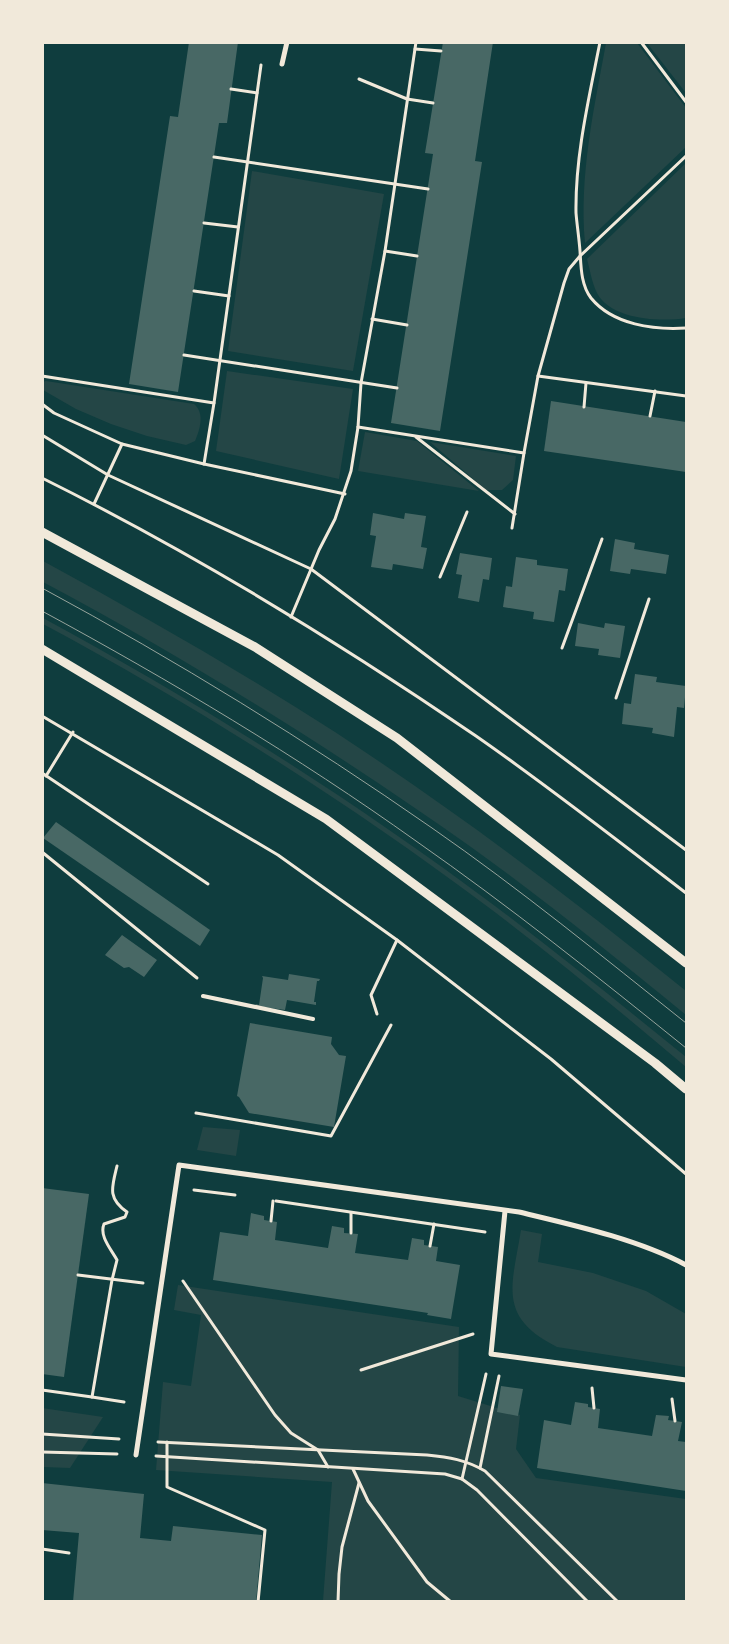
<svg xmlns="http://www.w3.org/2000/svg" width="729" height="1644" viewBox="0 0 729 1644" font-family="Quicksand,sans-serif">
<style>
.green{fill:#244646}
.building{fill:#486865}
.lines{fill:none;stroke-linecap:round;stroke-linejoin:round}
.path{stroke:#f1e9da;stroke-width:3}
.service{stroke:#f1e9da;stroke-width:4}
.minor{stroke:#f1e9da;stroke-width:5}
.tertiary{stroke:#f1e9da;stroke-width:9}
.tram{stroke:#97a49c;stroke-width:1}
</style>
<rect width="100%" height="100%" fill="#0f3d3e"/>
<g class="green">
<path d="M606 43H637L686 108V147L585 243C579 175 594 109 606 43Z"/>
<polygon points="647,43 686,43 686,93"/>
<path d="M686 163V318C661 322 611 320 597 293 592 283 590 270 587 259Z"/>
<polygon points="252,171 384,194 353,371 228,351"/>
<polygon points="227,371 353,389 339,479 216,451"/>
<path d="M46 381 194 404C205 413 200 429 195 441L186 445 147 436 111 424 76 409 43 390V382Z"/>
<polygon points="365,432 417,441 479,491 358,471"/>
<polygon points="430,442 516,456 513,480 502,490 486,490"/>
<path d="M43 561C142 615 240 671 335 732 457 812 573 899 686 991V1015C616 958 545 900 471 847 334 750 191 661 43 582Z"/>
<path d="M43 618C200 703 352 799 495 906 560 955 623 1006 686 1057V1067C620 1011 553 956 484 904 345 800 196 706 43 624Z"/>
<polygon points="203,1127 240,1130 236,1156 197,1150"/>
<path d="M521 1230 542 1234 538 1262 593 1273 646 1291 686 1314V1367L557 1347C497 1317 512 1286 521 1230Z"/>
<polygon points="178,1285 459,1327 458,1396 520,1415 516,1449 536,1478 686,1499 686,1601 323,1601 332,1482 156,1470 163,1382 191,1386 201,1315 174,1310"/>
<polygon points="42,1408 103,1417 70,1468 43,1467"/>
</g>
<g class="building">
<polygon points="189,42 238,42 227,123 219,123 178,392 129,384 170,116 178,117"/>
<polygon points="443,42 493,42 475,161 482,162 440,431 391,423 433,154 425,153"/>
<polygon points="551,401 686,422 686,472 544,451"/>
<polygon points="373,513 404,519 405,513 426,516 421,547 427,548 423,569 393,564 392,570 371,567 376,536 370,535"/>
<polygon points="615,539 635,543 634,549 669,555 666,574 631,569 630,574 610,571"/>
<polygon points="460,553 492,558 489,580 483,579 479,602 458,598 462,575 456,574"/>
<polygon points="516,557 537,560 537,565 568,569 565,591 559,590 554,622 533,619 534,612 503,607 506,586 512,587"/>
<polygon points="578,623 604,628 605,623 625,626 620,658 598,655 599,649 575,646"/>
<polygon points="635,674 657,677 656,682 686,686 684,708 677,707 674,737 652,733 653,728 622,724 624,703 631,704"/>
<polygon points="56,822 210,930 200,946 43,838"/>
<polygon points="122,935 157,960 144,977 129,967 124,968 105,955"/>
<polygon points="289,974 320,979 319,981 317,981 314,1002 316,1002 316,1005 287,1000 285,1010 256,1006 256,1004 259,1005 263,978 262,976 288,980"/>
<polygon points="250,1023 332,1037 331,1044 339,1055 346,1056 334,1127 249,1113 239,1097 237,1096"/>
<polygon points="42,1188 89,1194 64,1377 42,1374"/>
<polygon points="251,1213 264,1216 264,1220 277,1222 275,1240 328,1248 332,1226 344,1228 344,1233 358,1234 355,1253 408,1260 412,1238 424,1240 424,1245 438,1247 436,1261 460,1265 451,1319 427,1315 428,1313 213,1280 220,1232 248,1236"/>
<polygon points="501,1386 523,1389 518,1416 497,1412"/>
<polygon points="575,1402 588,1404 588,1407 600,1409 598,1428 652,1436 656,1415 669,1416 668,1420 682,1422 678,1441 686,1442 686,1491 537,1468 544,1420 571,1425"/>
<polygon points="42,1483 144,1494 140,1538 171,1541 173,1526 262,1535 256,1602 73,1602 79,1533 42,1530"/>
</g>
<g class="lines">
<g class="path">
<path d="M600 42C589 98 575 156 576 213 577 225 579 238 580 251 581 267 581 285 591 298 613 325 654 330 686 328"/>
<polyline points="641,42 686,102"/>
<polyline points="415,49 441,51"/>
<polyline points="359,79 407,99 433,103"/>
<polyline points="231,89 257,93"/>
<polyline points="214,157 428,189"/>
<polyline points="204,223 238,227"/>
<polyline points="385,251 417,256"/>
<polyline points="194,291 229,296"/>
<polyline points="372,319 407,325"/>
<polyline points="184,355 397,388"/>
<polyline points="42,376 214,403"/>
<polyline points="538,376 686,396"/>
<polyline points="42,404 54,413 122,444 204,464 345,494"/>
<polyline points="584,407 586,383"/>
<polyline points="650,416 655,391"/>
<polyline points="358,427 524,453"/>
<polyline points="42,435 108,475 311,569 686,850"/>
<polyline points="416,437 515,514"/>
<polyline points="204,464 214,403 261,65"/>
<path d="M42 478C193 553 337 641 476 736 548 786 617 840 686 893"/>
<polyline points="94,504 122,444"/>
<polyline points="512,528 524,453 538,376 564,283 569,269 580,256 686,156"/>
<polyline points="440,577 467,512"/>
<polyline points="291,617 319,550 335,519 351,471 358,427 361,383 385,251 416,42"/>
<polyline points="562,648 602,539"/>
<polyline points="616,698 649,599"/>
<polyline points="42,716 278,855 397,940 551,1059 686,1174"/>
<polyline points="42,773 208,884"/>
<polyline points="46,776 73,732"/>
<polyline points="42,852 197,978"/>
<polyline points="377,1014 371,995 397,940"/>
<polyline points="196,1113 331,1136 391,1025"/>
<path d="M117 1166C112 1187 107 1198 127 1212L125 1217 104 1224C99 1236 111 1249 117 1260L112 1280 92 1397 124 1402"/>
<polyline points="194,1190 235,1195"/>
<polyline points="276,1201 485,1232"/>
<polyline points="271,1221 273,1201"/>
<polyline points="351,1233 351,1213"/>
<polyline points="430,1246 434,1224"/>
<polyline points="78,1275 143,1283"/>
<polyline points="183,1281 275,1415 291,1433 318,1450 328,1467"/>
<polyline points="361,1370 473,1334"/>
<polyline points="592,1388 594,1408"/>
<polyline points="42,1390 92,1397"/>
<polyline points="672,1399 675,1421"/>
<polyline points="42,1434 119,1439"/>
<path d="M158 1442 427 1455C449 1457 466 1460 485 1471L618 1602"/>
<polyline points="167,1442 167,1487 265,1530 258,1602"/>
<polyline points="42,1452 117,1454"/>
<polyline points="156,1456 445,1474 462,1479 477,1490 588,1602"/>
<polyline points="480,1468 499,1376"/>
<polyline points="353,1469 368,1501 427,1582 451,1602"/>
<polyline points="462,1479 486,1374"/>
<polyline points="42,1549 69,1553"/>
<polyline points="338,1602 339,1574 342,1547 359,1483"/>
</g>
<polyline class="service" points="203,996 313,1019"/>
<g class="minor">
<polyline points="282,64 287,42"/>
<polyline points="505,1211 491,1354 686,1380"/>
<path d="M136 1455 179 1165 519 1212C573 1225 637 1239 686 1265"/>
</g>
<g class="tertiary">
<polyline points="42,532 255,647 397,738 686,963"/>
<polyline points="42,649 326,819 655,1063 686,1089"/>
</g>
<g class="tram">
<path d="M42 588C177 661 307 741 432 828 520 889 603 957 686 1023"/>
<path d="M42 611C171 681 297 756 416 841 509 906 598 977 686 1048"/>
</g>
</g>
<rect width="729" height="1644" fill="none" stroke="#f1e9da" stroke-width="88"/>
</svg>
